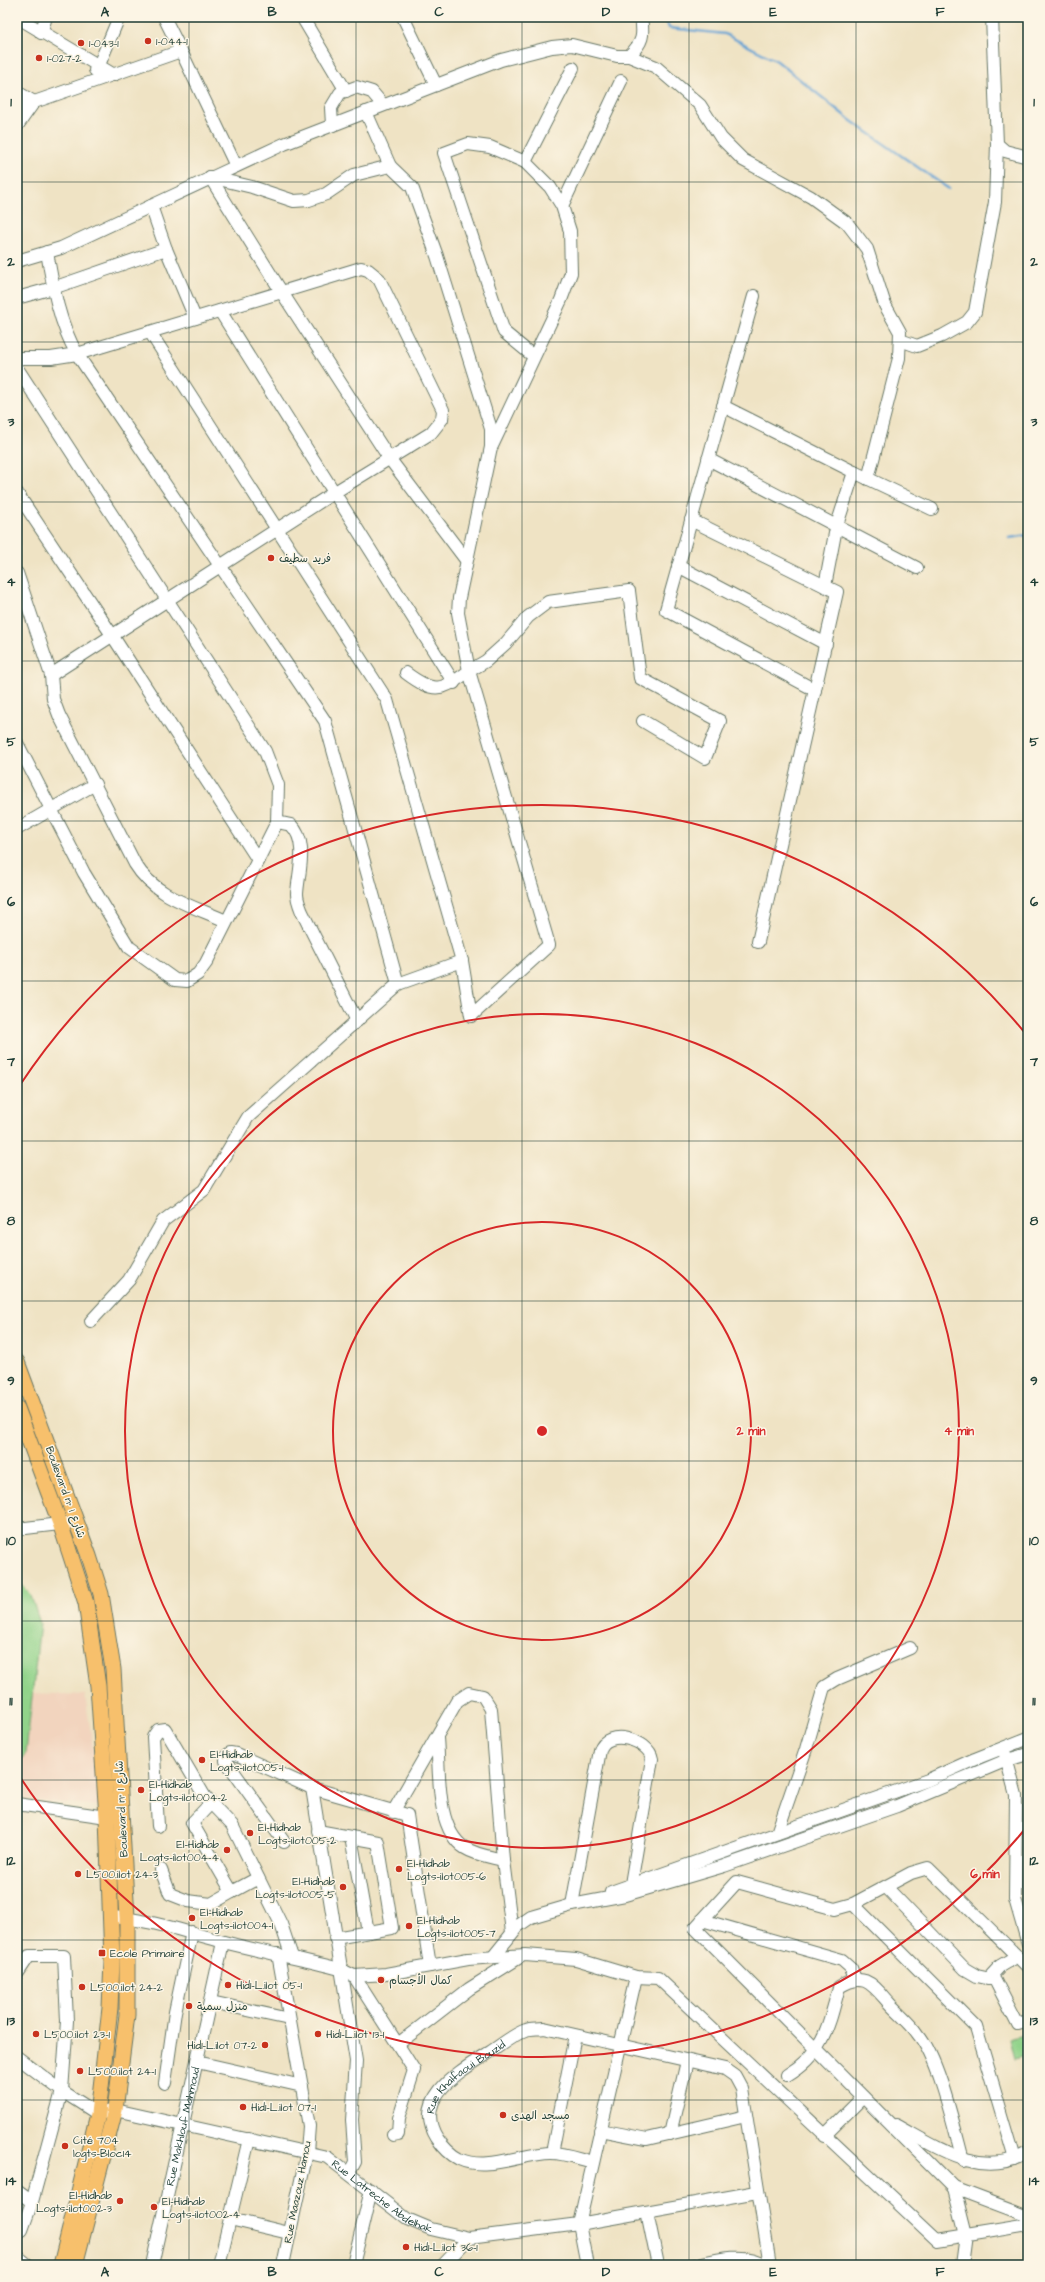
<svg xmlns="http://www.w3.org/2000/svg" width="1045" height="2282" viewBox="0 0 1045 2282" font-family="'Architects Daughter','Playpen Sans Arabic',sans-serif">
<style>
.built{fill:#f2d4be}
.green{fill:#91d38a;stroke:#58885f}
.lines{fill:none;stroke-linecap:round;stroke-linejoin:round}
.stream{stroke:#60a1d3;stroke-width:2.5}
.minor-casing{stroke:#687766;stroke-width:14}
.major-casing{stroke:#687766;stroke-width:17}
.minor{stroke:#fff;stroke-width:12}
.major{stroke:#f7c06c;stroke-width:15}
.grid{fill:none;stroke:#1f3d34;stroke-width:1;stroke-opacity:0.55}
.ring{fill:none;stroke:#d62828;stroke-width:2}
.poi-dot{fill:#c8321e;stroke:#fcf5e5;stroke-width:1.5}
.labels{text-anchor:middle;stroke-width:3;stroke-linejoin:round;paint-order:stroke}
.poi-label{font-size:11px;fill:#1f3d34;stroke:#fcf5e5;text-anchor:start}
.street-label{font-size:11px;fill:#1f3d34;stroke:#fcf5e5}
.centre{fill:#d62828;stroke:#fcf5e5;stroke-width:2}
.ring-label{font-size:12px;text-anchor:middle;font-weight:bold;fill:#d62828;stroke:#fcf5e5;stroke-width:3;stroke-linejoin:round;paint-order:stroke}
.neatline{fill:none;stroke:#1f3d34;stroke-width:1.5}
.grid-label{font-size:13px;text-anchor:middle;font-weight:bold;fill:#1f3d34}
</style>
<rect width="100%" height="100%" fill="#fcf5e5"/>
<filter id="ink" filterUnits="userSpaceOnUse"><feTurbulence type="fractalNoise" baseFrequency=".025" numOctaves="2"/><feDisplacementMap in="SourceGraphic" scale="8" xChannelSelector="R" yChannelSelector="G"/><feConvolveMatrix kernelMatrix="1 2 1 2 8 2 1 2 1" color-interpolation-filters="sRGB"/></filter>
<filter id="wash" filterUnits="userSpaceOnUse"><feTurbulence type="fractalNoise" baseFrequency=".012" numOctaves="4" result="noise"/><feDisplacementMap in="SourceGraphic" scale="16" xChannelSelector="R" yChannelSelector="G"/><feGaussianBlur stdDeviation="0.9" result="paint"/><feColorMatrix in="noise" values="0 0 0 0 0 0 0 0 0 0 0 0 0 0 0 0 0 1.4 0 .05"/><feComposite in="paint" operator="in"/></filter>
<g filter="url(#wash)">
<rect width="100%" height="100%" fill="#efe3c4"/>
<polygon class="built" points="30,1693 85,1695 102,1806 17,1799 17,1783 26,1730"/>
<g class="green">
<polygon points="17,1580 30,1593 40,1623 26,1753 17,1768"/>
<polygon points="1028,2034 1028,2055 1014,2059 1009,2039"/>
</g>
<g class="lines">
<g class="stream">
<polyline points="665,17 669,28 725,34 777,61 850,120 949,189"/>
<polyline points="1009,538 1028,535"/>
</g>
</g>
</g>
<g filter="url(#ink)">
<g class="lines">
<g class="minor-casing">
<g id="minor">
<polyline points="17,17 114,75"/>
<polyline points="302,17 346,91"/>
<polyline points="403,17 436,85"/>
<polyline points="992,17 997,144 1005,151 1028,157"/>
<polyline points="41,33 46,17"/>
<polyline points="181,51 236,166"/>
<polyline points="629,56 656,67 700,105 721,138 743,160 811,197 847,223 867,249 885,305 900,332 899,358 868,479"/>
<polyline points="95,70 99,65 119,17"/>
<polyline points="17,92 34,102 17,126"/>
<polyline points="17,108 181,51 164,17"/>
<polyline points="366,112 390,166"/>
<polyline points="332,125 331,108 340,93 356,87 372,92 383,105"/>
<polyline points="525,162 573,68"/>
<path d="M210 177 252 187 294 201 309 200 326 194 354 175 390 166 412 187 437 256 491 429V447L459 598 458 613 469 671C442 691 434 694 406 673"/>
<polyline points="210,177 281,291 389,458 466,560"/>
<polyline points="562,206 621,81"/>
<polyline points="166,249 195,318"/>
<path d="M47 252C53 287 59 323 77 354L325 721 398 984"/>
<path d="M17 261 61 248 284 144 501 60 552 47 572 45 617 56H629C643 42 644 36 641 17"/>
<polyline points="754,296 666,610 815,690"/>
<polyline points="17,298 53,288 166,249 151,206"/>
<polyline points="220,311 454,683"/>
<polyline points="150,332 387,700 462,961"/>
<polyline points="900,340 917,346 942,336 967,322 975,312 995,202 997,144"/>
<polyline points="17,358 51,358 77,354 361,268 368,270 379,279 443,410 442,419 431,433 335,492 51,675"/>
<polyline points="17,368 265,751 278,785 277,822 206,963 198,974 187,981 175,980 129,947 84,873 17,743"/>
<polyline points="723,406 854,472 932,509"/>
<polyline points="492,446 561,300 571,273 570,231 562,206 550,187 525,162 490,147 468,144 444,153 504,332 533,356"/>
<polyline points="708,459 917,568"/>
<polyline points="17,493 112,635 258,860"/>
<polyline points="691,520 837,592 758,942"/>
<polyline points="678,566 826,644"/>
<path d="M17 573 51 675 53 699 59 715 135 864C155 897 193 906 226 921"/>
<polyline points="825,586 836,528 854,472"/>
<path d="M277 822 291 825C309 842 298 873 297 894 297 900 300 907 302 912L357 1021"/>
<polyline points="17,829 95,784"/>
<polyline points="91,1321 129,1280 163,1221 204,1190 248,1117 398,984 462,961 471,1016 549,945 469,671 486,661 506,643 528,617 548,602 629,591 640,678 720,721 705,758 643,721"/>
<polyline points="17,1529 68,1523"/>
<path d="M437 1738C440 1770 435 1829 465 1848 476 1855 491 1857 503 1860"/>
<polyline points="1005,1754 1016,1795 1015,1899 1028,1944"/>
<polyline points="211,1803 192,1823 232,1892 258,1878"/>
<polyline points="17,1804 107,1817"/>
<polyline points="393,1812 457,1701 469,1693 483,1696 491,1709 503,1860 512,1932"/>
<polyline points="158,1826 153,1737 158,1730 165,1729 205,1797 232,1825 281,1924 292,1957"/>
<polyline points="318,1831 378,1842 392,1928 335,1938"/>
<polyline points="777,1833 806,1749 824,1687 837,1679 910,1648"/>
<polyline points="351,1837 368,1932"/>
<polyline points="284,1842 226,1761 226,1757 230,1753 236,1754 312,1788"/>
<polyline points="161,1870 170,1894 188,1901 211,1904 232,1892"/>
<polyline points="886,1887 965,1969 977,1976 995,1980 1018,2025 1028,2022"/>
<polyline points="611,1892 928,1780 975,1759 1028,1738"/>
<polyline points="853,1904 976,2027 1015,2159"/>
<path d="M572 1905 600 1750C606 1728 649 1739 652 1759L631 1884"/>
<path d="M110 1917C149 1919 186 1932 224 1942 262 1952 302 1959 340 1969L354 1976 386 1974 468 1959 525 1955 576 1959 636 1977 658 1978 937 2240 1028 2225"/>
<polyline points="702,1920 842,1960 851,1968 855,1979"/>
<polyline points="278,1954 309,2126 307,2152 283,2265"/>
<polyline points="493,1957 518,1926 531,1917 572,1905 625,1895 724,1866 897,1806 1007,1760 1028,1754"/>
<polyline points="1028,1967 928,1868 911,1873 853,1904 835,1909 737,1882 695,1928 954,2188 1028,2216"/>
<polyline points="17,1974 29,1956 64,1956 67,2021 62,2091 32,2202 22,2230"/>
<polyline points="354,1976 414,2070 399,2118 398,2134 393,2135"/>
<polyline points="988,1979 1000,1966 1017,1956"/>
<polyline points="211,2002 289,2019"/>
<polyline points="398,2044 469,1989 520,1957"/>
<path id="s1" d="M17 2057 62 2091 98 2114 115 2110 327 2157 407 2219 431 2229 469 2238 579 2224 757 2192"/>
<polyline points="197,2062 302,2086"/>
<path d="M787 2075C824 2053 829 2025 839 1987 864 1971 872 1984 889 2003 898 2013 910 2022 918 2034 939 2059 954 2127 963 2160"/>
<polyline points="165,2083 175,2012 192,1932"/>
<path d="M896 2125C937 2147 980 2179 1028 2153"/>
<polyline points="600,2130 647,2139 746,2116"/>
<polyline points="670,2134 687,2061"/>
<polyline points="824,2136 863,2097"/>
<polyline points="552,2153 575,2036"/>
<path id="s2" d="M593 2162C580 2159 565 2153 551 2153 523 2153 487 2172 459 2159 449 2154 443 2147 437 2138 412 2098 459 2072 487 2054 499 2047 512 2035 526 2030 531 2028 538 2029 544 2028L725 2069 735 2076 742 2089 770 2265"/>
<polyline points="349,2173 355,2162 352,2120 356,2061 312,1788 407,1815 430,1966"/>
<polyline points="954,2188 966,2235 962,2265"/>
<polyline points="17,2191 32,2202"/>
<polyline points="647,2212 658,2265"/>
<polyline points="230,2219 289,2233"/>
<polyline points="17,2256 28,2265"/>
<path id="s3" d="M152 2265 223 1942"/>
<polyline points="219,2265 249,2139"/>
<polyline points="353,2265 371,2190"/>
<polyline points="443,2265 469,2238"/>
<polyline points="587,2265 579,2224 636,1977"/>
<path d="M695 2265C718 2259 744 2252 765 2265"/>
</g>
</g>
<g class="major-casing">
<g id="major">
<polyline points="17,1362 89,1556 101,1594 113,1669 127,1918 127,2015 115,2110 75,2265"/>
<polyline points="17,1408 61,1526 86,1603 98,1686 107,1817 112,1961 110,2008 98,2114 61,2265"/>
</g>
</g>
<use href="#minor" class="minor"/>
<use href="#major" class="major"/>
</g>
</g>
<path class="grid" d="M189 17V2265M356 17V2265M522 17V2265M689 17V2265M856 17V2265M17 182H1028M17 342H1028M17 502H1028M17 661H1028M17 821H1028M17 981H1028M17 1141H1028M17 1301H1028M17 1461H1028M17 1621H1028M17 1780H1028M17 1940H1028M17 2100H1028"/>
<g class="ring">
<circle cx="542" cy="1431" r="209"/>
<circle cx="542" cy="1431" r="417"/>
<path d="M1025 1829A626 626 0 0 1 20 1777M20 1085A626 626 0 0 1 1025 1033"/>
</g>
<g class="poi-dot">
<circle cx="148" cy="41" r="4"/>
<circle cx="81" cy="43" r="4"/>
<circle cx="39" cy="58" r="4"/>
<circle cx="271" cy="558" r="4"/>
<circle cx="202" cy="1760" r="4"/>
<circle cx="141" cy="1790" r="4"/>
<circle cx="250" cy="1833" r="4"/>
<circle cx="227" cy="1850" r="4"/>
<circle cx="399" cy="1869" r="4"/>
<circle cx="78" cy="1874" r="4"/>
<circle cx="343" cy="1887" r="4"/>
<circle cx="192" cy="1918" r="4"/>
<circle cx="409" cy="1926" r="4"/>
<rect x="98" y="1949" width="8" height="8" rx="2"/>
<circle cx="381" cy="1980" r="4"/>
<circle cx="228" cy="1985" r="4"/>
<circle cx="82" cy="1987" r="4"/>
<circle cx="189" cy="2006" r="4"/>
<circle cx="36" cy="2034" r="4"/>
<circle cx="318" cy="2034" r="4"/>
<circle cx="265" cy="2045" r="4"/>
<circle cx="80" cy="2071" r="4"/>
<circle cx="243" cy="2107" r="4"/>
<circle cx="503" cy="2115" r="4"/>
<circle cx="65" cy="2146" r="4"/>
<circle cx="120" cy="2201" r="4"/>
<circle cx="154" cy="2207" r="4"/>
<circle cx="406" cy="2247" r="4"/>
</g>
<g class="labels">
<g class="poi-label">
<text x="156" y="45">1-044-1</text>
<text x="89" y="47">1-043-1</text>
<text x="47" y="62">1-027-2</text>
<text x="279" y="562">فريد سطيف</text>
<text x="210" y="1758">El-Hidhab<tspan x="210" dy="13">Logts-ilot005-1</tspan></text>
<text x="149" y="1788">El-Hidhab<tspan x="149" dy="13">Logts-ilot004-2</tspan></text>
<text x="258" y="1831">El-Hidhab<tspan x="258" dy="13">Logts-ilot005-2</tspan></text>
<text x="219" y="1848" text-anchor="end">El-Hidhab<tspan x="219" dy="13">Logts-ilot004-4</tspan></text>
<text x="407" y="1867">El-Hidhab<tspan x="407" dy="13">Logts-ilot005-6</tspan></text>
<text x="86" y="1878">L500.ilot 24-3</text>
<text x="335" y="1885" text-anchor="end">El-Hidhab<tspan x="335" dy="13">Logts-ilot005-5</tspan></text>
<text x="200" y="1916">El-Hidhab<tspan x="200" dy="13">Logts-ilot004-1</tspan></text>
<text x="417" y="1924">El-Hidhab<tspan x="417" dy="13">Logts-ilot005-7</tspan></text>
<text x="110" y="1957">Ecole Primaire</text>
<text x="389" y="1984">كمال الأجسام</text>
<text x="236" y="1989">Hid1-L.ilot 05-1</text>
<text x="90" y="1991">L500.ilot 24-2</text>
<text x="197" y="2010">منزل سمية</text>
<text x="44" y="2038">L500.ilot 23-1</text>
<text x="326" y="2038">Hid1-L.ilot 13-1</text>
<text x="257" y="2049" text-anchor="end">Hid1-L.ilot 07-2</text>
<text x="88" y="2075">L500.ilot 24-1</text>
<text x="251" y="2111">Hid1-L.ilot 07-1</text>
<text x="511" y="2119">مسجد الهدى</text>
<text x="73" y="2144">Cité 704<tspan x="73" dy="13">logts-Bloc14</tspan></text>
<text x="112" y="2199" text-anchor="end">El-Hidhab<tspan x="112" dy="13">Logts-ilot002-3</tspan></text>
<text x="162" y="2205">El-Hidhab<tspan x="162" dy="13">Logts-ilot002-4</tspan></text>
<text x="414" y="2251">Hid1-L.ilot 36-1</text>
</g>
<g class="street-label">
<text transform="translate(66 1492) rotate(70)" y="4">Boulevard n° شارع 1</text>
<text transform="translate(121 1809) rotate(-93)" y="4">Boulevard n° شارع 1</text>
<text dy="4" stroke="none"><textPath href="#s2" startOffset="246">Rue Khalfaoui Bouzid</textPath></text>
<text dy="4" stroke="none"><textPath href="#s3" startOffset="142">Rue Makhlouf Mahmoud</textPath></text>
<text transform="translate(297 2192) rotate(-79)" y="4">Rue Maazouz Hamou</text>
<text dy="4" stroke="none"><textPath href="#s1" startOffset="402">Rue Latreche Abdelhak</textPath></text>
</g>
</g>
<circle cx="542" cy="1431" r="6" class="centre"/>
<g class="ring-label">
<text x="751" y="1435">2 min</text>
<text x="959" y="1435">4 min</text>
<text x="985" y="1878">6 min</text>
</g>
<rect width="1045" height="2282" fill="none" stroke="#fcf5e5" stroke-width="44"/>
<rect x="22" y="22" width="1001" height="2238" class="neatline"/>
<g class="grid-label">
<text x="105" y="16">A</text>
<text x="272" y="16">B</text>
<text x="439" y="16">C</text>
<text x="606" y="16">D</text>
<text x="773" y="16">E</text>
<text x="940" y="16">F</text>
<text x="11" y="106">1</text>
<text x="1034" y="106">1</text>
<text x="11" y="266">2</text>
<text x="1034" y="266">2</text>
<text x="11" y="426">3</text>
<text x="1034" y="426">3</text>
<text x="11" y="586">4</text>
<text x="1034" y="586">4</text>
<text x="11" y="746">5</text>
<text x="1034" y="746">5</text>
<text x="11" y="906">6</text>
<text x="1034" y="906">6</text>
<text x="11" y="1066">7</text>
<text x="1034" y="1066">7</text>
<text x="11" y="1225">8</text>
<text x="1034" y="1225">8</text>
<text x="11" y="1385">9</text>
<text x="1034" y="1385">9</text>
<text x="11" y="1545">10</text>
<text x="1034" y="1545">10</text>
<text x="11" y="1705">11</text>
<text x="1034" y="1705">11</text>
<text x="11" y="1865">12</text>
<text x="1034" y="1865">12</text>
<text x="11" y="2025">13</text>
<text x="1034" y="2025">13</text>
<text x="11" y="2185">14</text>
<text x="1034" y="2185">14</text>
<text x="105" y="2276">A</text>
<text x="272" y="2276">B</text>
<text x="439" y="2276">C</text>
<text x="606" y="2276">D</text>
<text x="773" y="2276">E</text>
<text x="940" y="2276">F</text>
</g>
</svg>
